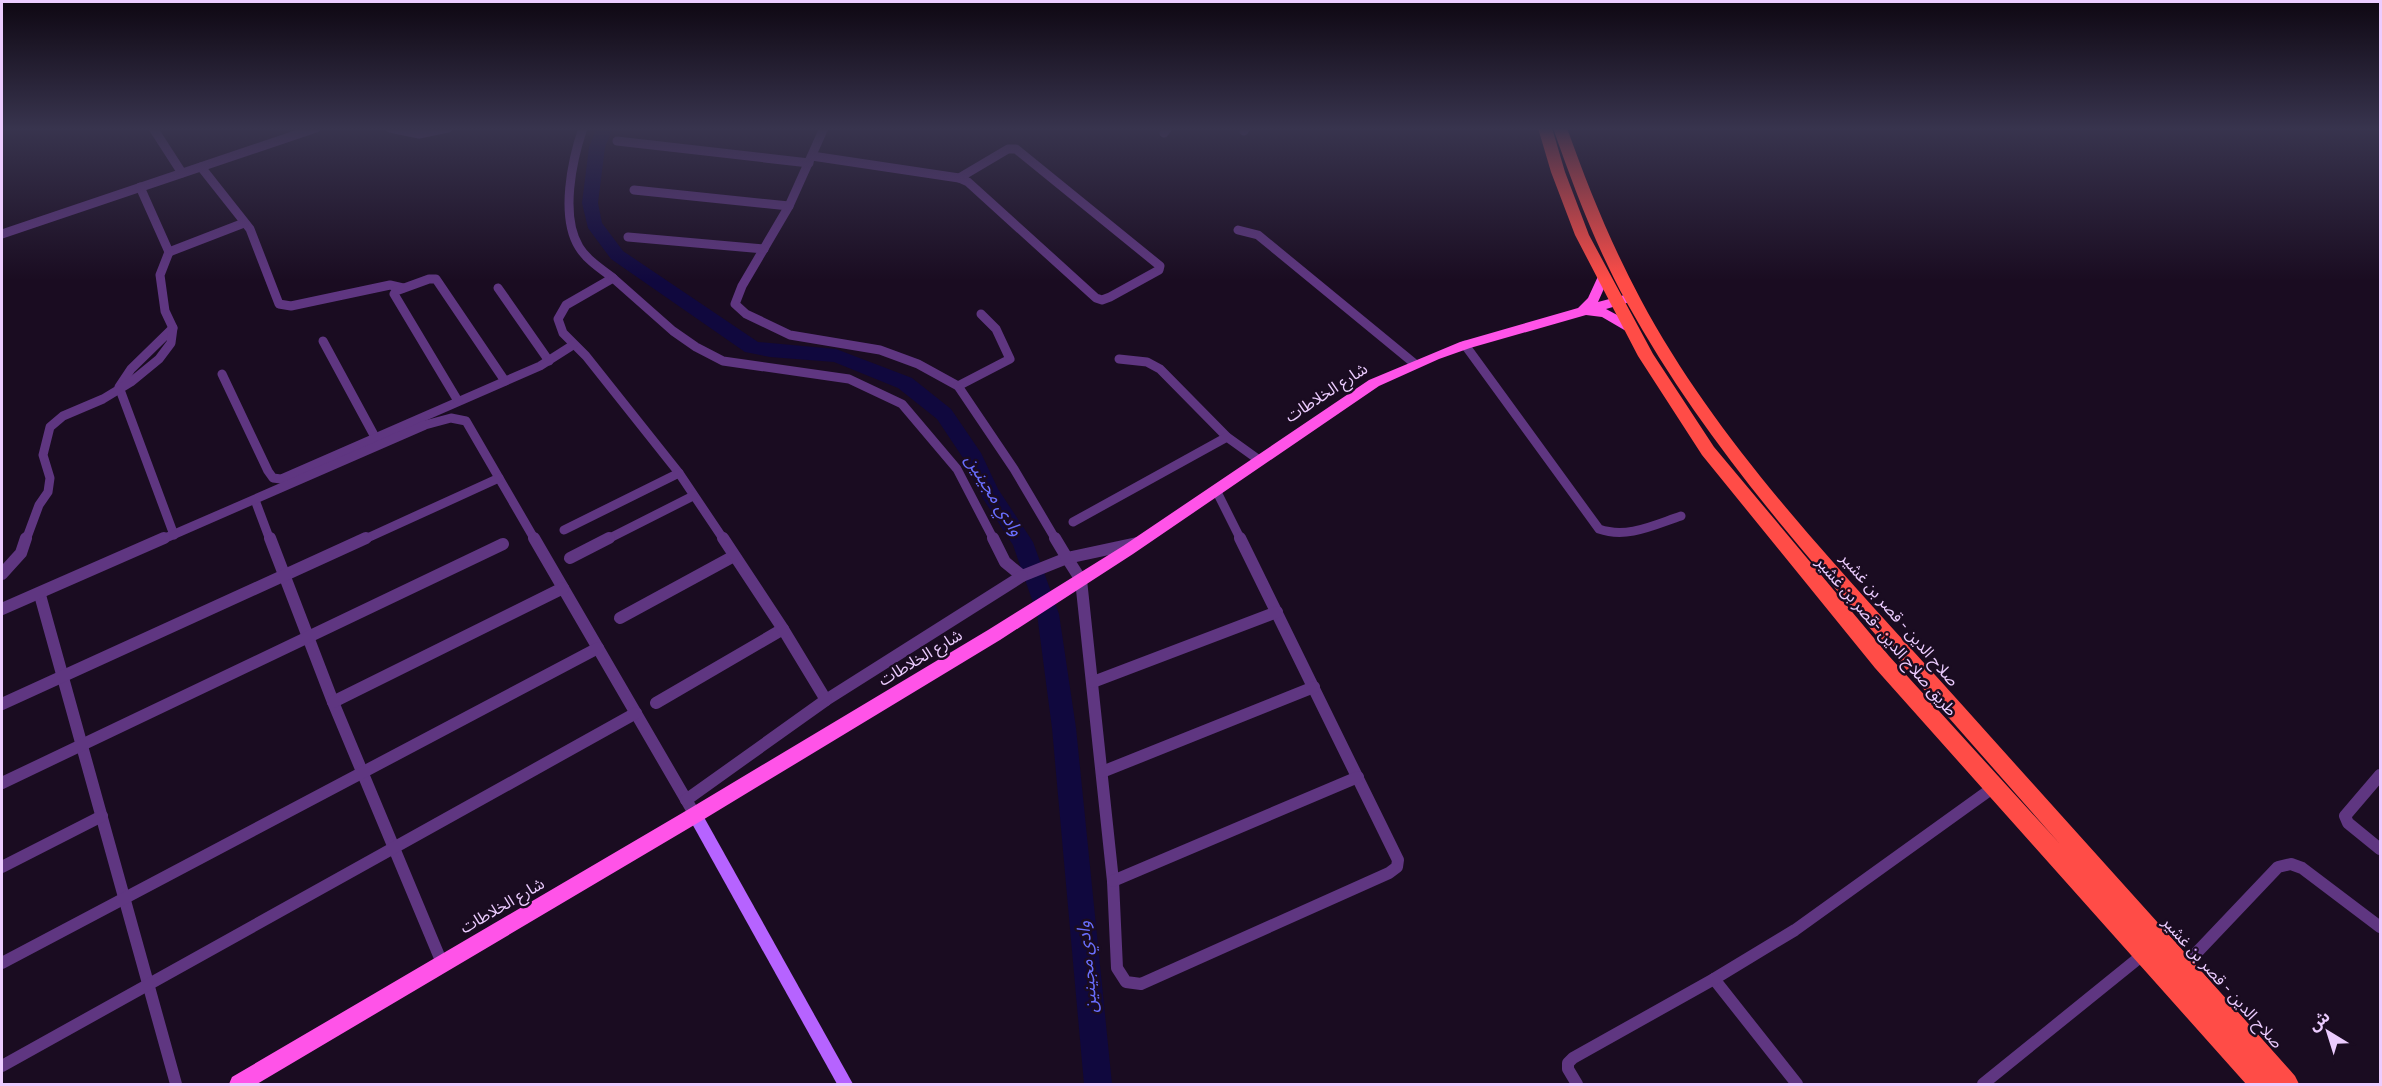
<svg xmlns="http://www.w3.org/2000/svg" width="2382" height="1086" viewBox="0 0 2382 1086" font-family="'Fira Sans Condensed','Noto Sans Arabic',sans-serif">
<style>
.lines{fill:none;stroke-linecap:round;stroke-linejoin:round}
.river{fill:#10083e;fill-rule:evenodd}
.street-far1{stroke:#5f3681;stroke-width:9}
.street{stroke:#5f3681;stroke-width:12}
.secondary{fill:#b663ff;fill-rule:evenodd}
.primary{fill:#ff53e8;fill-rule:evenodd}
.highway{fill:#ff4c47;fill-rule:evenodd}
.labels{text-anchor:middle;stroke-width:5;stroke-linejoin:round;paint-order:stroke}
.street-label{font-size:16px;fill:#ecccff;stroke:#1a0c21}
.water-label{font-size:18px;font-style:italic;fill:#6a6fff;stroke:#1a0c21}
</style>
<rect width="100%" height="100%" fill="#1a0c21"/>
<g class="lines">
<polygon class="river" points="597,128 613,128 605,147 598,203 602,223 623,251 758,342 836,349 912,378 951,409 981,453 998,489 1033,542 1059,614 1076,728 1112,1084 1084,1084 1052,728 1037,614 1013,545 982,497 965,461 937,419 898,388 834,362 770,357 745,352 611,259 588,228 582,203 589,147"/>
<g class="street-far1">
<polyline points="153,128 182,173"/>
<polyline points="390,128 419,134 448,128"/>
<path d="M583 128C572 160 560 216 579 247 587 260 601 269 613 278L566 305 558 319 563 333 586 356 679 473 724 540"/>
<polyline points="824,128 789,206 742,286 735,304 746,314 790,335 880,350 918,364 958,386 1014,469 1056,540"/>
<polyline points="1244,131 1246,128"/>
<polyline points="1164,133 1168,128"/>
<polyline points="617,141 809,163"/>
<polygon points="1008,149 1016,149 1160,266 1159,270 1110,297 1102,300 1096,298 968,182 959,178"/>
<polyline points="812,156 959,178"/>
<polyline points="201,167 250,229 279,304 291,306 390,285 403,288"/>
<polyline points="634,190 789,206"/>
<polyline points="1238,230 1258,235 1415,364"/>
<polyline points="2,234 316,128"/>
<polyline points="628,237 764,249"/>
<polyline points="169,252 244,223"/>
<polyline points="613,278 673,331 696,347 723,361 849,379 902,404 957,469 994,540"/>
<polyline points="498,288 549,361"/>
<polyline points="173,328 131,369 119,387 174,535"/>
<polyline points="323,341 375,437"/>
<path d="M1465 345 1599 529C1627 539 1654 525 1681 516"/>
<polyline points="1119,359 1147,362 1160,369 1227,437 1259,460"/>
<polyline points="222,374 268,471 273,478 281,479 540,366 573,345"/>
<polyline points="958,386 1010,359 996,329 981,314"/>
<polyline points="458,401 394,294 396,291 429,279 436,279 505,381"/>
<polyline points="1216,490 1241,540"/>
<polyline points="255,500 270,540"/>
<polyline points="1073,522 1227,437"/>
<polyline points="564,530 679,473"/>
<polyline points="26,540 39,505 48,492 50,478 43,455 50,427 63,416 103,399 131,382 159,359 171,343 173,328 165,311 160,275 169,252 140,187"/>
<polyline points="161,540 425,425 451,418 466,421 535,540"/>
<polyline points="363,540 499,478"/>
<polyline points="606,540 693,496"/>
</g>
<g class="street">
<polyline points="270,538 333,702 442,963"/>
<polyline points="534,538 695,815"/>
<polyline points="993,538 1005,562 1022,576 1067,558 1081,580 1113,881 1117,968 1126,982 1141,984 1389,873 1397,867 1398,860 1240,538"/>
<polyline points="1055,538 1067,558 1137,543"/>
<polyline points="570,558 609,538"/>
<polyline points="2,574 21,553 26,538"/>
<polyline points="40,595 176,1084"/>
<polyline points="2,609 164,538"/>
<polyline points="620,618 734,556"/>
<polyline points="1093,682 1277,612"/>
<polyline points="826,700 1022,576"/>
<polyline points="333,702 563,588"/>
<polyline points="656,703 783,629"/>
<polyline points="2,704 366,538"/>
<polyline points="1102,772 1314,687"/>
<polyline points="2380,775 2345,816 2348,823 2380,849"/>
<polyline points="2,783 503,544"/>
<polyline points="686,800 826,700 783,629 723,538"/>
<polyline points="2,867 102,816"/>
<polyline points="1113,881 1358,777"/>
<polyline points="2,963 598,648"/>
<polyline points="2183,967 2278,867 2291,864 2302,868 2380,927"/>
<polyline points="1714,979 1797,1084"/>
<polyline points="2,1066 636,713"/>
<polyline points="1577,1084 1568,1069 1568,1063 1573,1058 1714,979 1795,930 1994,787"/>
<polyline points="1983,1084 2145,953"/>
</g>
<polygon class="secondary" points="695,809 700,810 853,1084 837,1084 690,820 688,815 690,810"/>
<polygon class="primary" points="1604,271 1610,275 1598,302 1632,293 1637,294 1638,297 1637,300 1606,309 1636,325 1638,328 1636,331 1626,331 1602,317 1586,315 1470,348 1439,359 1379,386 1133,554 1000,640 701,821 257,1084 229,1084 232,1077 689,809 988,630 1123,546 1369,380 1460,342 1578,308 1588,298 1600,272"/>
<path class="highway" d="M1538 128H1552L1565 172 1589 235 1653 354 1714 447 1889 656 2060 844C2001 777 1942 710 1883 643 1789 537 1696 428 1627 303 1596 247 1574 188 1553 128H1567C1588 187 1611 244 1641 300 1721 450 1851 581 1964 707 2074 830 2185 952 2295 1076L2299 1084H2246L1875 668 1702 455 1638 356 1575 235 1551 172Z"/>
</g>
<linearGradient id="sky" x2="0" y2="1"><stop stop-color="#0e0712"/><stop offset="0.46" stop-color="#38344e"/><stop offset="1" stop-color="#38344e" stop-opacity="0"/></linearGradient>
<rect width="2382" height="280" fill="url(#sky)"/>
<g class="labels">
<g class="street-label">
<text transform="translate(1326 392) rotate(-33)" y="6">شارع الخلاطات</text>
<text transform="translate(1900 619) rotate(49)" y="6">صلاح الدين - قصر بن غشير</text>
<text transform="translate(1887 636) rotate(49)" y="6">طريق صلاح الدين -قصر بن غشير</text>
<text transform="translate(920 657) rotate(-31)" y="6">شارع الخلاطات</text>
<text transform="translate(502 905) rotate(-30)" y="6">شارع الخلاطات</text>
<text transform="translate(2223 982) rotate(48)" y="6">صلاح الدين - قصر بن غشير</text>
</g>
<g class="water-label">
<text transform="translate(994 495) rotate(58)" y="6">وادي مجينين</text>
<text transform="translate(1087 967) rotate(-95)" y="6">وادي مجينين</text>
</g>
</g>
<rect width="2382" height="1086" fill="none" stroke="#ecccff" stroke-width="6"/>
<g transform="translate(2328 1032) rotate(322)" stroke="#1a0c21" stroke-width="4.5" paint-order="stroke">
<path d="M0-4.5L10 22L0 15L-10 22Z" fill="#ecccff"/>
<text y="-9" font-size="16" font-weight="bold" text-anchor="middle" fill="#ecccff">ش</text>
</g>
</svg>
